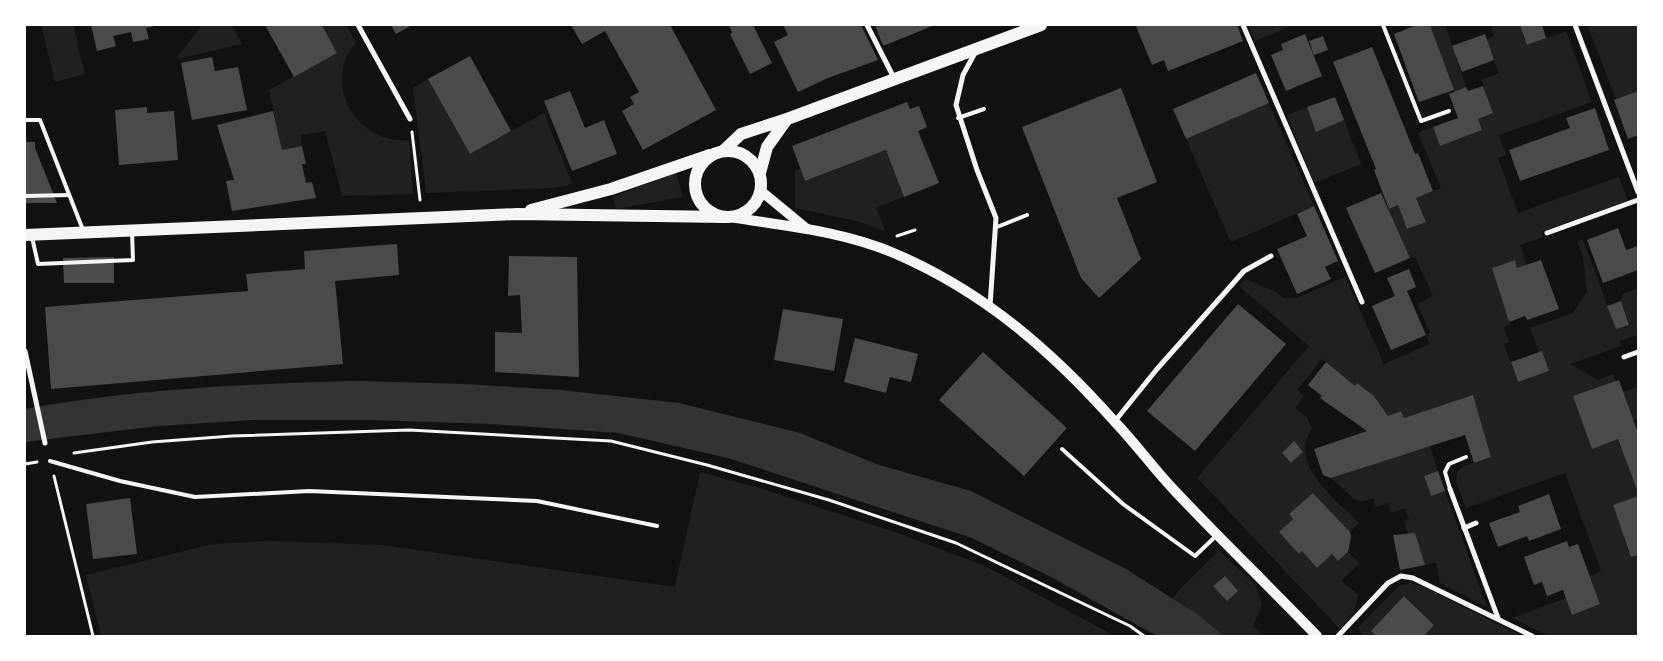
<svg xmlns="http://www.w3.org/2000/svg" width="1663" height="661" viewBox="0 0 1663 661" font-family="'Golos Text',sans-serif">
<style>
.green{fill:#202020;fill-rule:evenodd}
.water{fill:#333}
.building{fill:#4a4a4a}
.lines{fill:none;stroke-linecap:round;stroke-linejoin:round}
.path{stroke:#f5f5f5;stroke-width:3}
.service{stroke:#f5f5f5;stroke-width:4}
.minor{stroke:#f5f5f5;stroke-width:5}
.secondary{stroke:#f5f5f5;stroke-width:10}
.primary{stroke:#f5f5f5;stroke-width:12}
</style>
<rect width="100%" height="100%" fill="#111"/>
<g class="green">
<polygon points="41,25 73,25 85,74 55,82"/>
<polygon points="202,25 232,25 242,44 176,59"/>
<path d="M322 25H346L356 42C321 84 357 145 409 140L413 194 342 196 325 131 301 135 302 146 282 150 269 90 337 53Z"/>
<polygon points="1248,25 1293,25 1255,41"/>
<polygon points="1430,25 1445,25 1466,87 1454,92"/>
<path d="M1490 25H1520L1527 45 1566 31 1592 102 1499 135 1506 155 1498 158 1518 213 1619 177 1628 201 1542 231 1543 237 1520 245 1527 265 1517 268 1514 260 1492 268 1510 325 1504 327 1509 342 1504 344 1518 382 1549 371 1542 352 1539 353 1530 328 1573 313 1587 292 1583 256 1577 241 1583 239 1616 329 1629 324 1621 301 1623 294 1638 288V335L1620 341 1621 346 1570 364 1598 380 1613 374 1615 382 1592 448 1618 439 1638 494V496L1613 505 1631 557 1638 555V636H1550L1512 618 1566 598 1572 614 1600 604 1590 576 1601 571 1565 473 1466 508 1456 481 1457 472 1464 466 1491 457 1472 396 1404 418 1401 411 1388 416 1374 396 1357 383 1355 386 1322 359 1297 390 1304 396 1295 408 1307 417 1312 429C1286 463 1338 501 1359 523L1350 532 1313 493 1289 514 1293 519 1279 532 1299 553 1302 551 1317 568 1332 554 1338 561 1348 552 1360 563 1341 581 1358 594C1357 610 1351 617 1340 629L1197 478 1309 346 1239 286 1245 279 1276 292 1283 298H1296L1345 277 1384 364 1430 344 1426 335 1430 333 1417 304 1433 296 1415 257 1410 258 1388 210 1398 205 1407 229 1426 221 1416 198 1441 188 1418 133 1433 127 1440 146 1482 130 1478 119 1493 113 1481 80 1499 73 1486 40 1494 36Z"/>
<polygon points="1593,25 1638,25 1638,91 1616,99 1588,27"/>
<polygon points="428,79 470,154 544,113 572,183 566,186 553,188 426,193 413,88"/>
<polygon points="1269,103 1314,206 1231,242 1186,139"/>
<polygon points="1307,107 1316,131 1344,120 1361,164 1314,183 1287,115"/>
<polygon points="886,150 904,197 876,208 885,231 856,221 795,208 795,171 801,169 806,181"/>
<polygon points="676,172 683,197 616,209 613,197"/>
<polygon points="1638,387 1638,418 1633,420 1623,392"/>
<polygon points="1430,446 1438,471 1424,477 1431,496 1445,491 1487,607 1440,583 1436,563 1425,565 1415,534 1408,534 1404,521 1409,519 1405,508 1391,513 1388,503 1376,507 1373,498 1362,502 1353,498 1331,478"/>
<polygon points="700,472 759,488 892,531 985,566 1115,636 101,636 86,575 213,544 268,541 382,545 675,587"/>
<path d="M1219 551 1255 584 1262 605 1253 626 1264 636H1224L1200 616 1173 599 1179 590ZM1224 576 1238 591 1227 601 1213 586Z"/>
<polygon points="1410,583 1426,588 1522,636 1424,636 1434,625 1405,596 1371,631 1376,636 1363,636 1358,628 1399,586"/>
</g>
<path class="water" d="M355 381 466 384 561 390 679 403 800 433 879 465 971 491 1126 569 1200 616 1224 636H1157L1051 577 972 538 728 458 618 433 490 424 373 420H253L158 426 25 442V409C136 389 243 384 355 381Z"/>
<g class="building">
<polygon points="91,25 155,25 155,26 146,28 149,39 133,42 131,32 113,36 116,46 97,51"/>
<polygon points="265,25 322,25 337,53 294,77"/>
<polygon points="391,25 412,25 396,34"/>
<polygon points="571,25 670,25 716,110 643,150 622,111 634,104 630,97 639,92 605,31 582,44"/>
<polygon points="729,25 753,25 772,63 750,74 730,34 732,33"/>
<polygon points="783,25 861,25 878,60 828,78 798,92 774,42 788,35"/>
<polygon points="875,25 935,25 883,46"/>
<polygon points="1139,25 1237,25 1243,41 1168,71 1164,60 1152,65 1136,26"/>
<polygon points="1417,25 1430,25 1454,90 1419,102 1394,34"/>
<polygon points="1520,25 1542,25 1546,38 1527,45"/>
<polygon points="1305,34 1322,76 1286,91 1271,55 1283,50 1281,44"/>
<polygon points="1485,34 1494,60 1462,72 1452,46"/>
<polygon points="1323,36 1328,50 1314,55 1309,41"/>
<polygon points="1372,47 1415,154 1418,153 1433,191 1416,198 1426,222 1407,229 1398,205 1389,209 1374,170 1376,169 1333,62"/>
<polygon points="470,56 511,131 470,154 428,79"/>
<polygon points="212,57 215,71 238,67 247,110 192,120 181,63"/>
<polygon points="1256,73 1269,103 1186,139 1173,109"/>
<polygon points="1483,86 1493,113 1478,119 1482,130 1440,146 1433,127 1458,118 1449,94 1466,87 1468,91"/>
<polygon points="1121,88 1157,182 1117,198 1141,259 1099,298 1081,278 1022,127"/>
<polygon points="570,91 585,128 604,120 617,154 572,171 544,101"/>
<polygon points="1638,91 1638,135 1628,139 1614,100"/>
<polygon points="1335,97 1344,120 1316,132 1307,107"/>
<polygon points="907,102 910,109 919,106 927,127 918,131 939,183 904,197 886,150 805,181 792,146"/>
<polygon points="147,107 147,113 174,111 178,160 119,165 115,110"/>
<polygon points="1595,108 1609,150 1520,181 1509,150 1570,128 1566,118"/>
<polygon points="273,111 282,150 302,146 306,164 302,164 306,183 312,182 316,198 232,211 226,181 234,180 217,125"/>
<polygon points="25,142 35,142 35,148 57,203 26,203"/>
<polygon points="1381,193 1410,258 1375,273 1346,208"/>
<polygon points="1314,206 1338,261 1325,267 1331,279 1297,294 1277,249 1307,236 1297,214"/>
<polygon points="1618,228 1626,250 1638,246 1638,270 1603,283 1587,240"/>
<polygon points="397,244 399,275 335,281 343,364 51,389 45,307 248,291 246,274 305,269 304,251"/>
<polygon points="509,256 577,257 579,377 495,372 495,332 522,333 520,295 508,296"/>
<polygon points="114,257 114,283 64,283 63,258"/>
<polygon points="1515,260 1517,268 1541,260 1559,309 1527,320 1525,316 1509,322 1492,268"/>
<polygon points="1409,269 1416,287 1407,291 1426,335 1391,350 1372,306 1395,296 1387,278"/>
<polygon points="1621,301 1629,325 1616,329 1607,306"/>
<polygon points="1238,304 1286,344 1195,451 1147,411"/>
<polygon points="783,309 843,319 834,371 774,360"/>
<polygon points="855,338 918,354 911,382 890,377 886,393 844,382"/>
<polygon points="1542,351 1549,371 1518,382 1511,362"/>
<polygon points="983,352 1067,428 1024,476 939,400"/>
<polygon points="1326,362 1355,386 1357,383 1374,396 1388,416 1401,411 1404,418 1473,395 1491,457 1474,463 1465,435 1331,478 1323,475 1314,449 1367,431 1320,398 1322,396 1308,385"/>
<polygon points="1619,380 1638,433 1638,493 1618,439 1592,449 1573,396"/>
<polygon points="1294,441 1303,452 1291,463 1282,453"/>
<polygon points="1438,471 1445,491 1431,496 1424,476"/>
<polygon points="1313,493 1350,532 1351,537 1348,552 1338,561 1332,554 1317,568 1302,551 1299,554 1279,532 1293,519 1289,514"/>
<polygon points="1549,494 1561,529 1529,541 1527,536 1498,547 1489,523 1520,512 1518,506"/>
<polygon points="1638,496 1638,555 1631,557 1613,505"/>
<polygon points="130,498 137,554 93,559 86,504"/>
<polygon points="1415,533 1425,565 1400,570 1393,535"/>
<polygon points="1567,541 1569,547 1578,544 1600,604 1572,615 1563,590 1547,596 1542,582 1534,585 1524,557"/>
<polygon points="1225,576 1238,591 1227,601 1213,586"/>
<polygon points="1404,596 1434,625 1424,636 1376,636 1371,631"/>
</g>
<g class="lines">
<g class="path">
<polyline points="412,132 420,200"/>
<polyline points="897,236 915,230"/>
<polyline points="74,453 152,442 232,436 409,430 611,441 707,465 829,500 956,543 1130,626 1144,636"/>
<polyline points="25,464 37,462"/>
<polyline points="54,476 93,636"/>
</g>
<g class="service">
<polyline points="1383,25 1421,121 1449,111"/>
<polyline points="958,118 984,109"/>
<polyline points="25,120 40,120 83,230"/>
<polyline points="25,196 69,195"/>
<polyline points="997,227 1027,215"/>
<polyline points="32,237 38,264 133,260 132,232"/>
<polyline points="1062,449 1123,504 1195,556 1216,536"/>
<polyline points="50,461 120,481 195,497 309,491 537,501 657,526"/>
<polyline points="1450,489 1445,472 1449,464 1466,457"/>
</g>
<g class="minor">
<polyline points="358,25 410,119"/>
<polyline points="867,25 894,78"/>
<polyline points="1243,25 1362,302"/>
<polyline points="1575,25 1638,192"/>
<polyline points="976,51 963,75 956,105 977,170 996,218 990,306"/>
<polyline points="1547,233 1638,200"/>
<polyline points="25,351 45,443"/>
<polyline points="1624,357 1638,352"/>
<polyline points="1115,421 1157,369 1244,271 1271,256"/>
<polyline points="1450,489 1498,618"/>
<polyline points="1464,528 1476,523"/>
<polyline points="1338,636 1388,583 1401,576 1413,578 1532,636"/>
</g>
<g class="secondary">
<polyline points="761,191 807,229"/>
<path d="M730 217C785 226 844 231 896 254 984 292 1052 351 1115 422 1136 444 1154 469 1174 490 1221 540 1270 587 1317 636"/>
</g>
<g class="primary">
<circle cx="728" cy="184" r="33"/>
<polyline points="723,151 741,134 787,119 1041,25"/>
<polyline points="760,173 767,147 787,119"/>
<polyline points="531,210 611,189 710,155"/>
<polyline points="25,235 517,214 725,217"/>
</g>
</g>
<rect width="1663" height="661" fill="none" stroke="#ffffff" stroke-width="52"/>
</svg>
